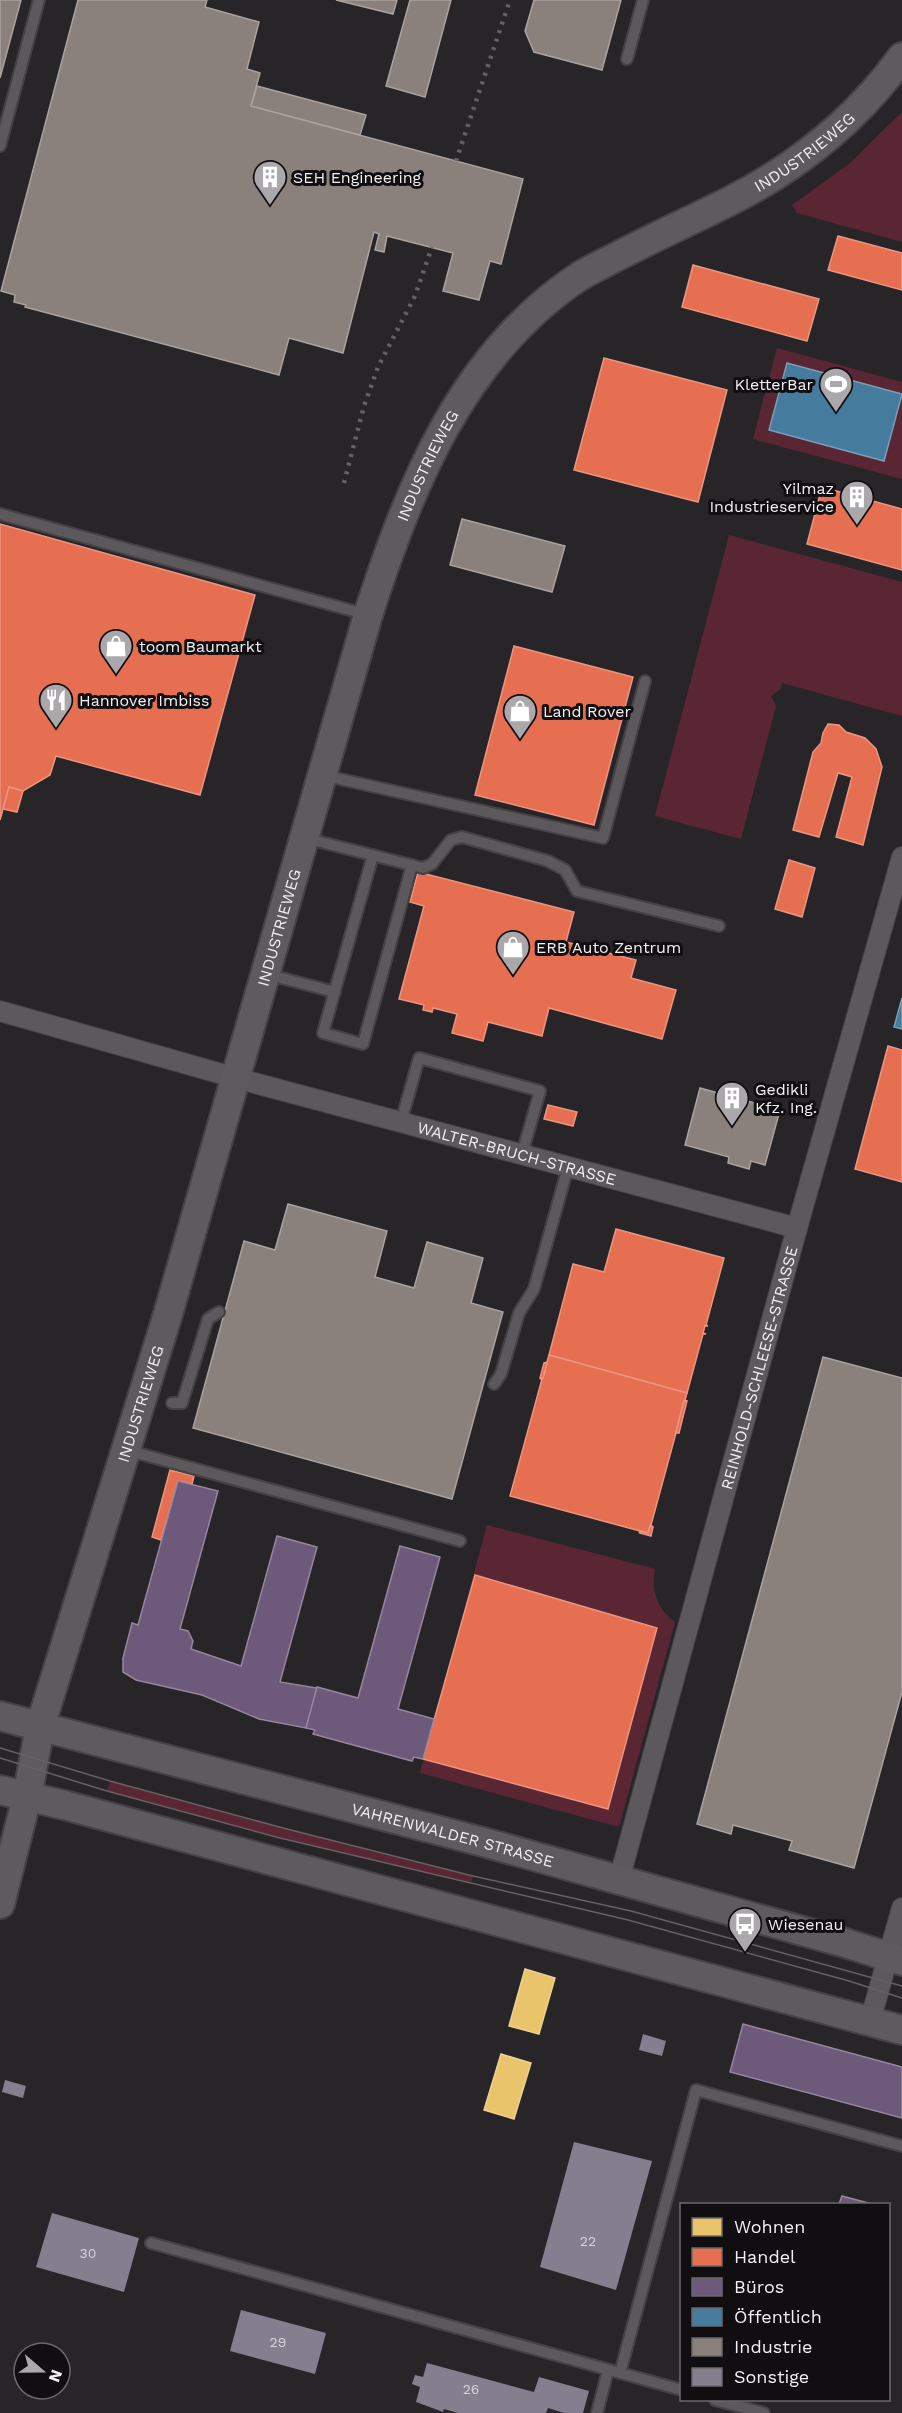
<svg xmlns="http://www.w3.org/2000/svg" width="902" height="2413" viewBox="0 0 902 2413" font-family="'Work Sans',sans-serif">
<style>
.green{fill:#5b2633}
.homes{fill:#e9c46a;stroke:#ecd193;stroke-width:1.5}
.shops{fill:#e76f51;stroke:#ea9581;stroke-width:1.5}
.offices{fill:#6d597a;stroke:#95869e;stroke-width:1.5}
.public{fill:#457b9d;stroke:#799eb6;stroke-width:1.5}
.industry{fill:#8a817c;stroke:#a9a29f;stroke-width:1.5}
.building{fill:#847e8e}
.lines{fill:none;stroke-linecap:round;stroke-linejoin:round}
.lane-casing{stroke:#444244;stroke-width:14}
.street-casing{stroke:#444244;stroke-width:22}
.secondary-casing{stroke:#444244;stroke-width:32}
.lane{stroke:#5b595b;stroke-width:10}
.street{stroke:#5b595b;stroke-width:20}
.secondary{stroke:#5d5b5d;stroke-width:28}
.tram{stroke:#646164;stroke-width:1.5}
.rail{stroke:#646164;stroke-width:4.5;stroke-dasharray:3 6;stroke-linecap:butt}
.labels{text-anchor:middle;stroke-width:6;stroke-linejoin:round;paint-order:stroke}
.number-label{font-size:14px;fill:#d6d2d9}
.street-label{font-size:16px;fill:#f2eef2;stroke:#100e11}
.poi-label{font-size:16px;fill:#f2eef2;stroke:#100e11;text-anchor:start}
</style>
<rect width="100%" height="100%" fill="#282529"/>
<g class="green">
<polygon points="902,112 902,242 797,213 792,205 849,164"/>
<polygon points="777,348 902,382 902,479 753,439"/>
<polygon points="729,535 902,582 902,716 782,683 781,689 771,696 776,706 741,839 655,816"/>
<path d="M487 1525 655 1569C651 1591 657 1609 675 1622L619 1827 420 1773Z"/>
<polygon points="110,1781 283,1828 473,1876 471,1884 280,1838 107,1791"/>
</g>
<g class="homes">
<polygon points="525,1969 555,1978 539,2034 509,2026"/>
<polygon points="501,2054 531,2063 514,2119 484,2110"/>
</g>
<g class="shops">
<polygon points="838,236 902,253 902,290 828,270"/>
<polygon points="693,265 819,299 807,341 682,307"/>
<polygon points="604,358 727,390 698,502 574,470"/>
<polygon points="822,487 902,509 902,570 807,544"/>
<polygon points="0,524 255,595 200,795 56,756 50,775 23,791 9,787 0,820"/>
<polygon points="514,646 633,677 594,825 475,795"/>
<polygon points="828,724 839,725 846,732 865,738 876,749 882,767 863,845 836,837 852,777 838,773 819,837 793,830 813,752 821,743 823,733"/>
<polygon points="9,787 23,791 17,812 3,809"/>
<polygon points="789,860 815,868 802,917 775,909"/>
<polygon points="418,872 574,912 566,942 636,960 631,978 676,990 662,1039 549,1008 542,1036 488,1022 483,1041 452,1033 457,1014 433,1008 432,1012 423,1010 424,1005 399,999 424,906 410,902"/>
<polygon points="888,1046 902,1050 902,1182 855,1169"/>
<polygon points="548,1105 577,1112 573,1126 544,1119"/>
<polygon points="616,1229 724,1258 706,1325 708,1326 705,1326 703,1333 706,1334 703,1334 687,1393 549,1355 573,1264 604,1272"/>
<polygon points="549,1355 687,1393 685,1400 687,1401 684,1401 676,1432 679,1433 676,1433 651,1525 653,1527 650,1526 648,1533 641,1531 639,1533 640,1531 510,1496 542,1379 540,1379 543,1378 547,1363 544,1363 547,1362"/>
<polygon points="544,1363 547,1363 543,1378 540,1378"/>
<polygon points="684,1401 687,1401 679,1433 676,1432"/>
<polygon points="170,1470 194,1476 192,1484 178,1481 161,1540 152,1537"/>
<polygon points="650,1526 653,1527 651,1536 640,1533 641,1531 648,1533"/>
<polygon points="475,1575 657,1628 608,1809 423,1759"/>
</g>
<g class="offices">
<polygon points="178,1481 218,1491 180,1629 188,1631 193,1641 191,1649 241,1666 277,1536 317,1547 280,1682 317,1688 306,1728 259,1719 202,1695 136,1680 123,1672 123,1658 132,1623 138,1625"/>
<polygon points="400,1546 440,1557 398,1709 434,1719 423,1759 414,1757 412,1761 313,1734 315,1730 306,1728 317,1687 358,1698"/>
<polygon points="743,2024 902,2067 902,2118 730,2072"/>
<polygon points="842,2196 872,2204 839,2204"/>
</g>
<g class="public">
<polygon points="787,363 902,394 884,461 769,430"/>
<polygon points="902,998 902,1029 894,1027"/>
</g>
<g class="industry">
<polygon points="0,0 21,0 0,78"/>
<polygon points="78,0 207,0 205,7 259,22 247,69 260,73 251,106 523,179 501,264 490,261 479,300 443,291 453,253 387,236 384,252 375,250 379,234 374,232 343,353 289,338 279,375 25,307 26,305 14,302 15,295 1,291"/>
<polygon points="336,0 397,0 393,14"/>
<polygon points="410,0 451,0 425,97 386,86"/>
<polygon points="534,0 621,0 602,70 534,52 525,31"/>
<polygon points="257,86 366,115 360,135 251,106"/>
<polygon points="462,519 565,546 552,592 450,565"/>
<polygon points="700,1088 780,1110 765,1165 751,1161 749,1169 728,1163 729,1157 685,1145"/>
<polygon points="288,1204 387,1231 375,1277 414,1288 427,1242 483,1258 471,1303 503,1312 452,1499 193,1428 244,1241 275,1250"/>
<polygon points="823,1357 902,1378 902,1692 854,1868 789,1850 792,1841 733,1825 731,1834 697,1824"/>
</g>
<g class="building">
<polygon points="643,2034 666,2041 662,2056 639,2050"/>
<polygon points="5,2080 26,2086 23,2098 2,2092"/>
<polygon points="574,2142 652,2161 616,2290 540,2267"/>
<polygon points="52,2213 139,2238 124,2292 36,2267"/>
<polygon points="241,2310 326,2333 315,2374 230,2351"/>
<polygon points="427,2363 534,2392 539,2377 589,2391 583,2413 564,2413 548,2408 546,2413 458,2413 444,2409 443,2412 416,2402 420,2387 412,2384 415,2375 423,2377"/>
</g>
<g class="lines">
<g class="lane-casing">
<g id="lane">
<polyline points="627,59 643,0"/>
<polyline points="0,146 39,0"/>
<polyline points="0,514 368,615"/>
<polyline points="322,775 603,838 645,681"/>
<polyline points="305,838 423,868 432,864 451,840 462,837 548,861 565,870 577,891 719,926"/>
<polyline points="373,855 323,1033 363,1044 412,865"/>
<polyline points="266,974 335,992"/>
<polyline points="401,1122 419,1058 540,1091 522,1154"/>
<polyline points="494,1384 501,1374 519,1313 534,1289 568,1167"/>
<polyline points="172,1403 182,1403 208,1319 219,1312"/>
<polyline points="126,1450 460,1541"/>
<polyline points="151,2243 682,2390"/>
<polyline points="620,2373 696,2090 902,2146"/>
<polyline points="715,2400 764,2413"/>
<polyline points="597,2413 608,2370"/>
</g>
</g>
<g class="street-casing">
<g id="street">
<path id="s1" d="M0 1011 236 1078 797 1228"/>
<path id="s2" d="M619 1880 797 1228 902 857"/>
<polyline points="870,2021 902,1908"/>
</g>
</g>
<g class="secondary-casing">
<g id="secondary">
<path id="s3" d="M0 1716 483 1842 842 1942 902 1961"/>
<polyline points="0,1790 64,1805 902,2030"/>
<path id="s4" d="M0 1904 27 1797 40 1727 168 1314 368 615C410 485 462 354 580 276 593 268 607 262 620 255 657 236 694 219 730 201 799 166 857 119 902 57"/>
</g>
</g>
<use href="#lane" class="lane"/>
<use href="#street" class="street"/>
<use href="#secondary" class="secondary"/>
<g class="tram">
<polyline points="0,1748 110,1781 283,1828 473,1876 631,1911 902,1986"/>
<polyline points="0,1758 107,1791 280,1838 628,1920 849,1981 902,1998"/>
</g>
<g class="rail">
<polyline points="456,161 510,0"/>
<polyline points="344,483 364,406 378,367 415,296 432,247"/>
</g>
</g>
<defs>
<g id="building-pin" transform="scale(1.725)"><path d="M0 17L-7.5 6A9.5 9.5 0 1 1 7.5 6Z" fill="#aba8ac" stroke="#100e11"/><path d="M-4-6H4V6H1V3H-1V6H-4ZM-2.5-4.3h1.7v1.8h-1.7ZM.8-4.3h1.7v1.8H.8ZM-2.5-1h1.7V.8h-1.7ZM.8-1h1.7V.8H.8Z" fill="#fff"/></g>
<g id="stadium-pin" transform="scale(1.725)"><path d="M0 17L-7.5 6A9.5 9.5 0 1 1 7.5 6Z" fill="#aba8ac" stroke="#100e11"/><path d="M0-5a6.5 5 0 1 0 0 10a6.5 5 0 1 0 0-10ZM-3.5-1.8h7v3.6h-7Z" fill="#fff"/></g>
<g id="shop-pin" transform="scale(1.725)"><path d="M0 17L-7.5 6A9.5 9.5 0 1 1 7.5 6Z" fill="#aba8ac" stroke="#100e11"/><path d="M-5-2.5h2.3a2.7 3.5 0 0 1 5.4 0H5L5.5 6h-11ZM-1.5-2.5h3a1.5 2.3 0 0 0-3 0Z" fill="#fff"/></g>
<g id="restaurant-pin" transform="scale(1.725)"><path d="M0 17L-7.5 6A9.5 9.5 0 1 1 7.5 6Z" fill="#aba8ac" stroke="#100e11"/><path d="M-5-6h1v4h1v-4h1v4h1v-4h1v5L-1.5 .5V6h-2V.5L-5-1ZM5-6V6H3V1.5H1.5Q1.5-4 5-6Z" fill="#fff"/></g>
<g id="bus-pin" transform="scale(1.725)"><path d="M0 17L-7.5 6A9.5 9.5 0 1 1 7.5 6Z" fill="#aba8ac" stroke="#100e11"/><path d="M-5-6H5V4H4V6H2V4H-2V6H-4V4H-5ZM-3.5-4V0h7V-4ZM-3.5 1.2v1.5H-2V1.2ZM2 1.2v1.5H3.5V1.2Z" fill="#fff"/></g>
</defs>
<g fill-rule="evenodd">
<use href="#building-pin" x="270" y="177"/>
<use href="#stadium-pin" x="836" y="384"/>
<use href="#building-pin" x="857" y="497"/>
<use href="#shop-pin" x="116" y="646"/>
<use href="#restaurant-pin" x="56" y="700"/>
<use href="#shop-pin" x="520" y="711"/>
<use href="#shop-pin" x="513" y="947"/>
<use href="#building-pin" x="732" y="1098"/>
<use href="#bus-pin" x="745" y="1924"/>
</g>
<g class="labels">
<g class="number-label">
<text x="588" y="2246">22</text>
<text x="88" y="2258">30</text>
<text x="278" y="2347">29</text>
<text x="471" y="2394">26</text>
</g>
<g class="street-label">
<text dy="6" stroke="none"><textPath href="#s4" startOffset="2006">INDUSTRIEWEG</textPath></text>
<text dy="6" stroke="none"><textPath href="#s4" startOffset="1502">INDUSTRIEWEG</textPath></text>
<text dy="6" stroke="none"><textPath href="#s4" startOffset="1016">INDUSTRIEWEG</textPath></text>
<text dy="6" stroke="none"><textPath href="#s1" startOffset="536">WALTER-BRUCH-STRASSE</textPath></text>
<text dy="6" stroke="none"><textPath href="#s2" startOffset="531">REINHOLD-SCHLEESE-STRASSE</textPath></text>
<text dy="6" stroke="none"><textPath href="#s4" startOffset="520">INDUSTRIEWEG</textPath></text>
<text dy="6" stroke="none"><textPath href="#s3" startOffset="468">VAHRENWALDER STRASSE</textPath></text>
</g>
<g class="poi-label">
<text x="293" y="183">SEH Engineering</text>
<text x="813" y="390" text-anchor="end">KletterBar</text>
<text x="834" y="494" text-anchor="end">Yilmaz<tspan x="834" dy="18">Industrieservice</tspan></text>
<text x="139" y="652">toom Baumarkt</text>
<text x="79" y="706">Hannover Imbiss</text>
<text x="543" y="717">Land Rover</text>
<text x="536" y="953">ERB Auto Zentrum</text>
<text x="755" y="1095">Gedikli<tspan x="755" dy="18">Kfz. Ing.</tspan></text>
<text x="768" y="1930">Wiesenau</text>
</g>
</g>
<rect x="680" y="2203" width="210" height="198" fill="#100e11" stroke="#6a686b" stroke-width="1.5"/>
<rect x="692" y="2218" width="30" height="18" fill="#e9c46a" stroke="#6a686b" stroke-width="1.5"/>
<text x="734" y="2233" font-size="18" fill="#f2eef2">Wohnen</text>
<rect x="692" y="2248" width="30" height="18" fill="#e76f51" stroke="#6a686b" stroke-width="1.5"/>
<text x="734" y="2263" font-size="18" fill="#f2eef2">Handel</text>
<rect x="692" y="2278" width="30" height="18" fill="#6d597a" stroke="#6a686b" stroke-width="1.5"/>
<text x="734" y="2293" font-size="18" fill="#f2eef2">Büros</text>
<rect x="692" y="2308" width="30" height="18" fill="#457b9d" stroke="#6a686b" stroke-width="1.5"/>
<text x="734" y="2323" font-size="18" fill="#f2eef2">Öffentlich</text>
<rect x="692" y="2338" width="30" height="18" fill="#8a817c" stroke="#6a686b" stroke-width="1.5"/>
<text x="734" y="2353" font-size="18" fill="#f2eef2">Industrie</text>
<rect x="692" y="2368" width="30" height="18" fill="#847e8e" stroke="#6a686b" stroke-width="1.5"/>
<text x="734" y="2383" font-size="18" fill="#f2eef2">Sonstige</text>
<g transform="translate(42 2371) rotate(110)"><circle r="28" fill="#100e11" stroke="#6a686b" stroke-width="1.5"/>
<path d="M0-4.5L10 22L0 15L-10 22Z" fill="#aba8ac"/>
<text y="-9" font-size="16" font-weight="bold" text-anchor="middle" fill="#f2eef2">N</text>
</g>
</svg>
